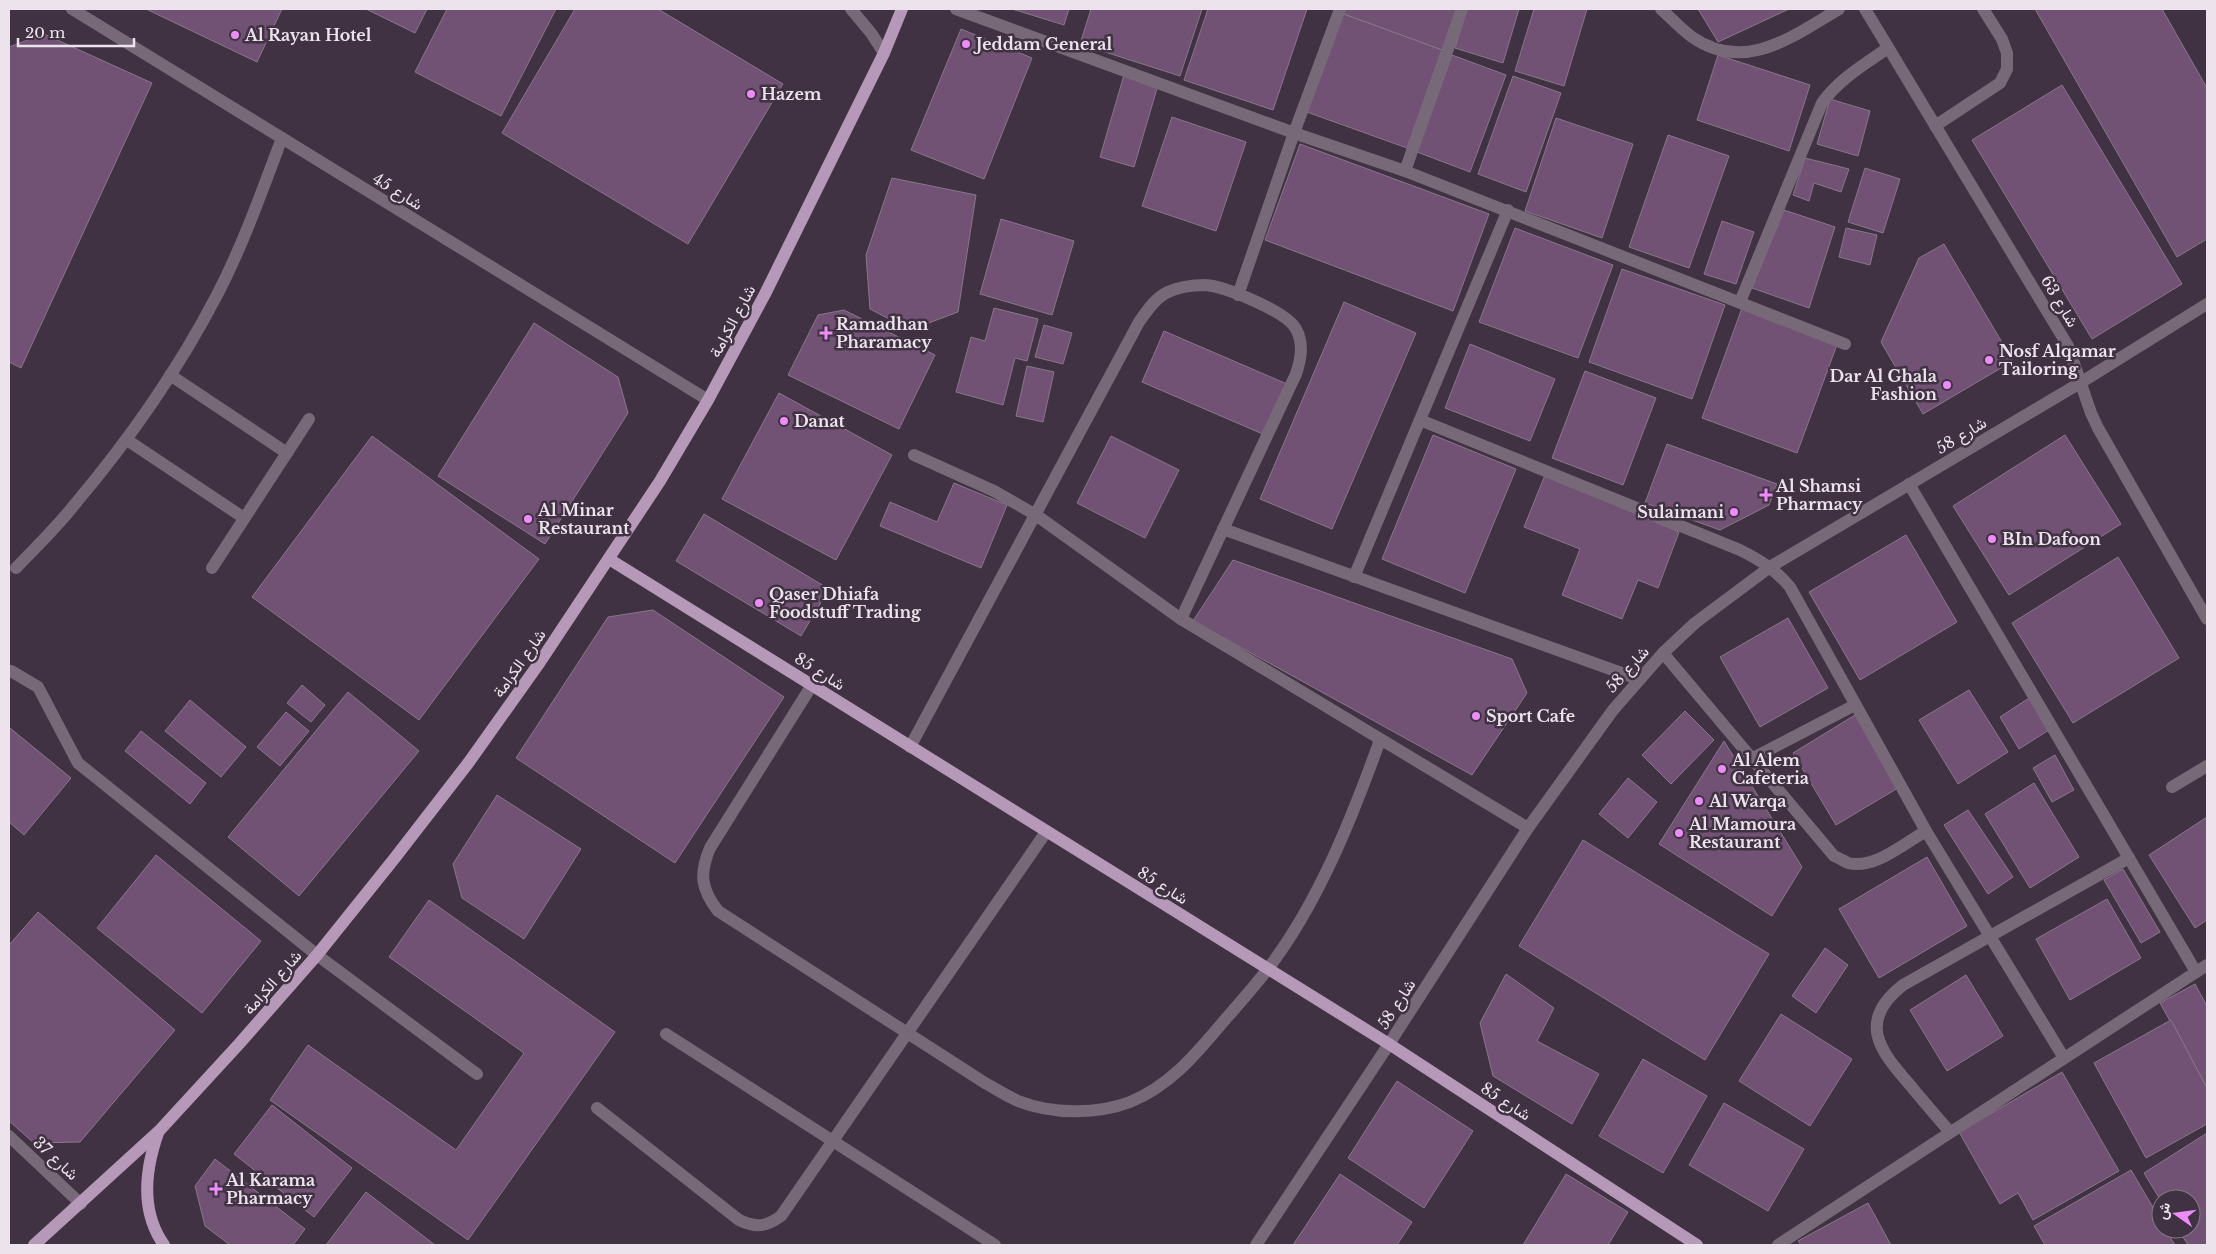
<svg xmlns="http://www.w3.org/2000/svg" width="2216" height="1254" viewBox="0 0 2216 1254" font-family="'Libre Baskerville',Vazirmatn,serif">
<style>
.building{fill:#715274;stroke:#88778a}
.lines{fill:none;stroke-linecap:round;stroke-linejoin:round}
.minor{stroke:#786979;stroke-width:12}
.major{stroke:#b699b9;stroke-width:12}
.poi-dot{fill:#ed8cf9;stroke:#403242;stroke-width:2}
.labels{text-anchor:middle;stroke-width:5;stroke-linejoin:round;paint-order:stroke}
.poi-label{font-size:16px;font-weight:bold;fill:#ece3ed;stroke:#403242;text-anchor:start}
.street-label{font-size:16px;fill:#ece3ed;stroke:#403242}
</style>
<rect width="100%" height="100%" fill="#403242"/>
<g class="building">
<polygon points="146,9 282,9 257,62"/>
<polygon points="366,9 427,9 415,33"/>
<polygon points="447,9 556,9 501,116 415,72"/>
<polygon points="575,9 658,9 783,84 688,244 502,133"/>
<polygon points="1012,9 1069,9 1064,25"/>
<polygon points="1091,9 1202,9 1180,76 1080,44"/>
<polygon points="1208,9 1307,9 1273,110 1184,80"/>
<polygon points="1342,9 1458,9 1442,50 1341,13"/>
<polygon points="1467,9 1519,9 1503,63 1455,48"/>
<polygon points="1534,9 1587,9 1564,86 1515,71"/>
<polygon points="1698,9 1789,9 1718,42"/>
<polygon points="2035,9 2162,9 2207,88 2207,239 2177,257"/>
<polygon points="1341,13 1442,50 1407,148 1304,111"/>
<polygon points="961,29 1032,58 984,179 911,150"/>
<polygon points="44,34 152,83 21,368 9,362 9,47"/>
<polygon points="1452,55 1506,75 1470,172 1417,152"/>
<polygon points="1718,55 1810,85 1789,151 1697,120"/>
<polygon points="1124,75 1158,85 1134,167 1100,157"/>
<polygon points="1513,76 1561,93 1526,192 1478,174"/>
<polygon points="2062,85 2182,284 2092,339 1972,140"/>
<polygon points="1830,99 1870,111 1858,156 1817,144"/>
<polygon points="1172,117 1246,142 1216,231 1142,206"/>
<polygon points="1556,118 1633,144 1602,238 1525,211"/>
<polygon points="1668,135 1729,156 1689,268 1629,247"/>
<polygon points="1300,144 1489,214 1453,311 1265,240"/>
<polygon points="1805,158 1849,169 1841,192 1814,183 1809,201 1793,195"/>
<polygon points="1865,168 1900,179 1883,233 1848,222"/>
<polygon points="892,178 976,195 958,312 910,330 870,309 866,255"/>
<polygon points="1784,210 1835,227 1809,308 1752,288"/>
<polygon points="1001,219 1074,241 1052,315 980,294"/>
<polygon points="1722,221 1754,232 1736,284 1704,274"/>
<polygon points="1515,228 1613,265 1578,358 1479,322"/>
<polygon points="1846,228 1877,235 1870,265 1839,257"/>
<polygon points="1944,244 2013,361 1923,414 1881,342 1919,258"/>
<polygon points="1622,269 1725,305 1692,399 1589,362"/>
<polygon points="1344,302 1416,333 1332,529 1260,499"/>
<polygon points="994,308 1038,319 1027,361 1015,358 1003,405 956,392 971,337 985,341"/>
<polygon points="1742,308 1838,342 1797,453 1702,418"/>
<polygon points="844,310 935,355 899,429 788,375 818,315"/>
<polygon points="534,323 618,377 628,413 545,544 438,476"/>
<polygon points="1044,325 1072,333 1063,364 1035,357"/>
<polygon points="1164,331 1287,384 1265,435 1142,382"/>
<polygon points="1470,344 1555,379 1530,441 1445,408"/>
<polygon points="1027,366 1054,372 1043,422 1016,416"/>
<polygon points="1585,371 1656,398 1623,485 1552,458"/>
<polygon points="779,393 892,455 836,560 722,499"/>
<polygon points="1433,435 1516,469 1465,593 1382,559"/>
<polygon points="2065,435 2121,524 2009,595 1953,506"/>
<polygon points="372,436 539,559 419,720 252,597"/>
<polygon points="1111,436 1179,470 1145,538 1077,503"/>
<polygon points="1667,444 1777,484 1769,505 1720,530 1645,503"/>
<polygon points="1545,475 1679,532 1658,588 1638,580 1622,619 1562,595 1580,549 1524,527"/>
<polygon points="954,483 1007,505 981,568 880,526 890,502 937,522"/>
<polygon points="704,514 829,589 801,636 676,561"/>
<polygon points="1906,535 1957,622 1860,680 1809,592"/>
<polygon points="2118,557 2179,658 2073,723 2012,623"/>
<polygon points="1233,560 1512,659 1527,693 1472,775 1193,621"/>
<polygon points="653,610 784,697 675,863 516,758 608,617"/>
<polygon points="1788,618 1828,688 1760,727 1720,657"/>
<polygon points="302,685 325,705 311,722 287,703"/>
<polygon points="1969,690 2008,752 1958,784 1919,720"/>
<polygon points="348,692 419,751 299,896 228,837"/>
<polygon points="2029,698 2049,730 2019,749 2000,717"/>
<polygon points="190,700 246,747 221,777 165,731"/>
<polygon points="1685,711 1714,740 1671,784 1642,755"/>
<polygon points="286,712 309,731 280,766 257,747"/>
<polygon points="1855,715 1898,788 1836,825 1793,753"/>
<polygon points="10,728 71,778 24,835 9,822 9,730"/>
<polygon points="141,731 206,783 190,804 125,751"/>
<polygon points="1724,741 1802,867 1772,916 1659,844"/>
<polygon points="2055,755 2074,790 2052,802 2033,768"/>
<polygon points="1628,778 1657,802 1628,838 1599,814"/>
<polygon points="2034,783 2079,857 2030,888 1985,814"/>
<polygon points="497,795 581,849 524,939 462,898 453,864"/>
<polygon points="1968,810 2013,877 1988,894 1944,825"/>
<polygon points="2207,817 2207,920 2195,928 2149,855"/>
<polygon points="1583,840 1769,954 1705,1060 1519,946"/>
<polygon points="156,855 261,941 202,1013 97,928"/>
<polygon points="1927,857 1967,926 1879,978 1839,909"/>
<polygon points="2123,869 2160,932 2141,943 2104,880"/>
<polygon points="2107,899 2141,958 2070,1000 2036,939"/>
<polygon points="429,900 615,1032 468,1240 270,1100 308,1045 456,1150 524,1053 389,957"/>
<polygon points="38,912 175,1030 80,1142 34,1143 9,1121 9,945"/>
<polygon points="1825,948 1848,965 1816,1013 1792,996"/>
<polygon points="1506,974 1554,1008 1537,1041 1599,1074 1572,1124 1493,1076 1480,1023"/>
<polygon points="1966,975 2003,1036 1947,1071 1910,1010"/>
<polygon points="2195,984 2207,1006 2207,1088 2160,1003"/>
<polygon points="1781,1014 1852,1059 1810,1126 1739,1081"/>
<polygon points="2171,1020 2207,1088 2207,1124 2146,1158 2094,1063"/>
<polygon points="1643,1059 1707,1096 1663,1173 1599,1136"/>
<polygon points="2062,1072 2119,1171 2033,1220 2018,1193 2000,1204 1959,1132"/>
<polygon points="1397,1081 1473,1131 1424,1208 1348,1158"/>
<polygon points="1724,1103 1804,1149 1768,1211 1689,1165"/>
<polygon points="272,1105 352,1168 314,1217 234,1154"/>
<polygon points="2207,1133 2207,1245 2188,1245 2178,1229 2191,1229 2191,1199 2161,1199 2161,1201 2144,1173"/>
<polygon points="215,1159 305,1229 293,1245 230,1245 205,1226 195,1186"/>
<polygon points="2131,1170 2161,1221 2161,1229 2165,1229 2175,1245 2045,1245 2034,1226"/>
<polygon points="1340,1174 1412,1222 1397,1245 1293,1245"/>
<polygon points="1566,1174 1628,1212 1608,1245 1523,1245"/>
<polygon points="366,1192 435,1245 326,1245"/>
<polygon points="1868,1203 1891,1245 1801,1245 1798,1241"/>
</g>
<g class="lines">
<g class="minor">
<polyline points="72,9 708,400"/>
<polyline points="851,9 871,33 884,53"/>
<polyline points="956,9 1294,133 1405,171 1845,344"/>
<path d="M1661 9C1671 18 1681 29 1692 37 1745 74 1793 36 1839 9"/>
<polyline points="1865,9 2068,346 2091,413 2098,428 2207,619"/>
<polyline points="1935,126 2000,83 2007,69 2007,53 2002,39 1983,9"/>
<polyline points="1405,171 1462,9"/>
<polyline points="1238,295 1294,133 1340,9"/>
<path d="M1740 302 1822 103C1839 79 1865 64 1888 48"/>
<polyline points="170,375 287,453"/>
<path d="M1420 420 1740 550C1760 560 1776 570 1790 587L1926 831 2064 1058"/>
<polyline points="127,440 244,518"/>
<polyline points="914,455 994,491 1036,515 1181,619 1528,828"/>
<polyline points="1909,484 2196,972"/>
<polyline points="1223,529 1638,679"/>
<path d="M16 568C36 547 57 527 75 504 129 440 178 370 217 295 243 245 262 191 282 138"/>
<polyline points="212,568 309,419"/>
<polyline points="1354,577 1508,210"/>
<path d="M1663 653 1834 856C1839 858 1844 861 1848 863 1874 870 1905 843 1926 831"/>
<polyline points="9,672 11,671 38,687 78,763 317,955 477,1074"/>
<path d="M812 685 710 848C699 874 701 889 718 911L985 1083C996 1089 1007 1096 1018 1101 1052 1114 1096 1115 1130 1102 1170 1086 1196 1054 1223 1022 1238 1005 1253 988 1267 970 1318 904 1352 818 1380 740"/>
<path d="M910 747 1139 322C1147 311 1155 298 1168 292 1179 287 1193 285 1205 285 1225 286 1287 312 1296 329 1304 344 1301 359 1296 374L1181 619"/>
<polyline points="1751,759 1855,705"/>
<polyline points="2172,787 2207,766"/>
<polyline points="666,1034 995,1245"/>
<path d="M597 1108 739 1220C756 1228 766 1227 781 1216L1046 832"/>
<path d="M1950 1132C1937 1117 1923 1101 1910 1085 1879 1050 1857 1021 1903 985L2129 858"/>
<polyline points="9,1136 81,1204"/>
<polyline points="1256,1245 1389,1044 1528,828 1613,710 1663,653 1695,623 1770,567 2080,383 2207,304"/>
<polyline points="1778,1245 2207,965"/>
</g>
<g class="major">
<polyline points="609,559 1389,1044 1697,1245"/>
<path d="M158 1133C145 1170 140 1211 164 1245"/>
<polyline points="34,1245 159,1131 239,1044 317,955 394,859 469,762 540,662 660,481 708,400 765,294 884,53 902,9"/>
</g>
</g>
<g class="poi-dot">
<circle cx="235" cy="35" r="5"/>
<circle cx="966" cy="44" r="5"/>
<circle cx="751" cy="94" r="5"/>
<path d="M823.5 325.5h5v5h5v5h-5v5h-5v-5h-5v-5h5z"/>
<circle cx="1989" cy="360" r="5"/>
<circle cx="1947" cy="385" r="5"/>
<circle cx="784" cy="421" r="5"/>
<path d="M1763.5 487.5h5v5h5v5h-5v5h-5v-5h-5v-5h5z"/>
<circle cx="1734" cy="512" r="5"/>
<circle cx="528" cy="519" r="5"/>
<circle cx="1992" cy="539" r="5"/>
<circle cx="759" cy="603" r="5"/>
<circle cx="1476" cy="716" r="5"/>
<circle cx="1722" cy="769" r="5"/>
<circle cx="1699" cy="801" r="5"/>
<circle cx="1679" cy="833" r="5"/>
<path d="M213.5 1181.5h5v5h5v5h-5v5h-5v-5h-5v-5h5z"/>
</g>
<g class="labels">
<g class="poi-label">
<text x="245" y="41">Al Rayan Hotel</text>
<text x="976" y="50">Jeddam General</text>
<text x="761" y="100">Hazem</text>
<text x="836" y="330">Ramadhan<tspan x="836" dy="18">Pharamacy</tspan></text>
<text x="1999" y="357">Nosf Alqamar<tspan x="1999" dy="18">Tailoring</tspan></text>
<text x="1937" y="382" text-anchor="end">Dar Al Ghala<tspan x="1937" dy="18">Fashion</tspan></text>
<text x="794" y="427">Danat</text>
<text x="1776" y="492">Al Shamsi<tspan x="1776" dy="18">Pharmacy</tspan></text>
<text x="538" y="516">Al Minar<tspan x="538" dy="18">Restaurant</tspan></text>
<text x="1724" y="518" text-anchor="end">Sulaimani</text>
<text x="2002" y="545">BIn Dafoon</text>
<text x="769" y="600">Qaser Dhiafa<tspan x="769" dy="18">Foodstuff Trading</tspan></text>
<text x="1486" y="722">Sport Cafe</text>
<text x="1732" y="766">Al Alem<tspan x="1732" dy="18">Cafeteria</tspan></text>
<text x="1709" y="807">Al Warqa</text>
<text x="1689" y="830">Al Mamoura<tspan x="1689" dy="18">Restaurant</tspan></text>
<text x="226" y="1186">Al Karama<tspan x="226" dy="18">Pharmacy</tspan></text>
</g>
<g class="street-label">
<text transform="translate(398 191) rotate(32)" y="6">شارع 45</text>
<text transform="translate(2060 301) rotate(59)" y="6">شارع 63</text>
<text transform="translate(732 321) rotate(-62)" y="6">شارع الكرامة</text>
<text transform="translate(1961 435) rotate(-31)" y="6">شارع 58</text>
<text transform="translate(519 663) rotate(-55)" y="6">شارع الكرامة</text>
<text transform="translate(1627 669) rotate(-48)" y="6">شارع 58</text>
<text transform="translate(820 671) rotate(32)" y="6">شارع 85</text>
<text transform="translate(1163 885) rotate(32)" y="6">شارع 85</text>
<text transform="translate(272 982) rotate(-49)" y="6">شارع الكرامة</text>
<text transform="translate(1396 1004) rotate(-57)" y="6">شارع 58</text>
<text transform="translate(1506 1101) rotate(33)" y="6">شارع 85</text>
<text transform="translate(56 1158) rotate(43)" y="6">شارع 37</text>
</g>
</g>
<rect width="2216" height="1254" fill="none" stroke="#ece3ed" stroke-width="20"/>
<g transform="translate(2176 1214) rotate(284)"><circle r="24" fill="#403242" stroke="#857986"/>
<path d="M0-4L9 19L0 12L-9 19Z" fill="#ed8cf9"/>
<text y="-8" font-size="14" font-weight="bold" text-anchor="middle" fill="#ece3ed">ش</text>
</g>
<path d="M18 38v8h116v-8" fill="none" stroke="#ece3ed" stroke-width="2.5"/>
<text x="25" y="38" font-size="15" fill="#ece3ed" stroke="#403242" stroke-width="4" paint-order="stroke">20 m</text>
</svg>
